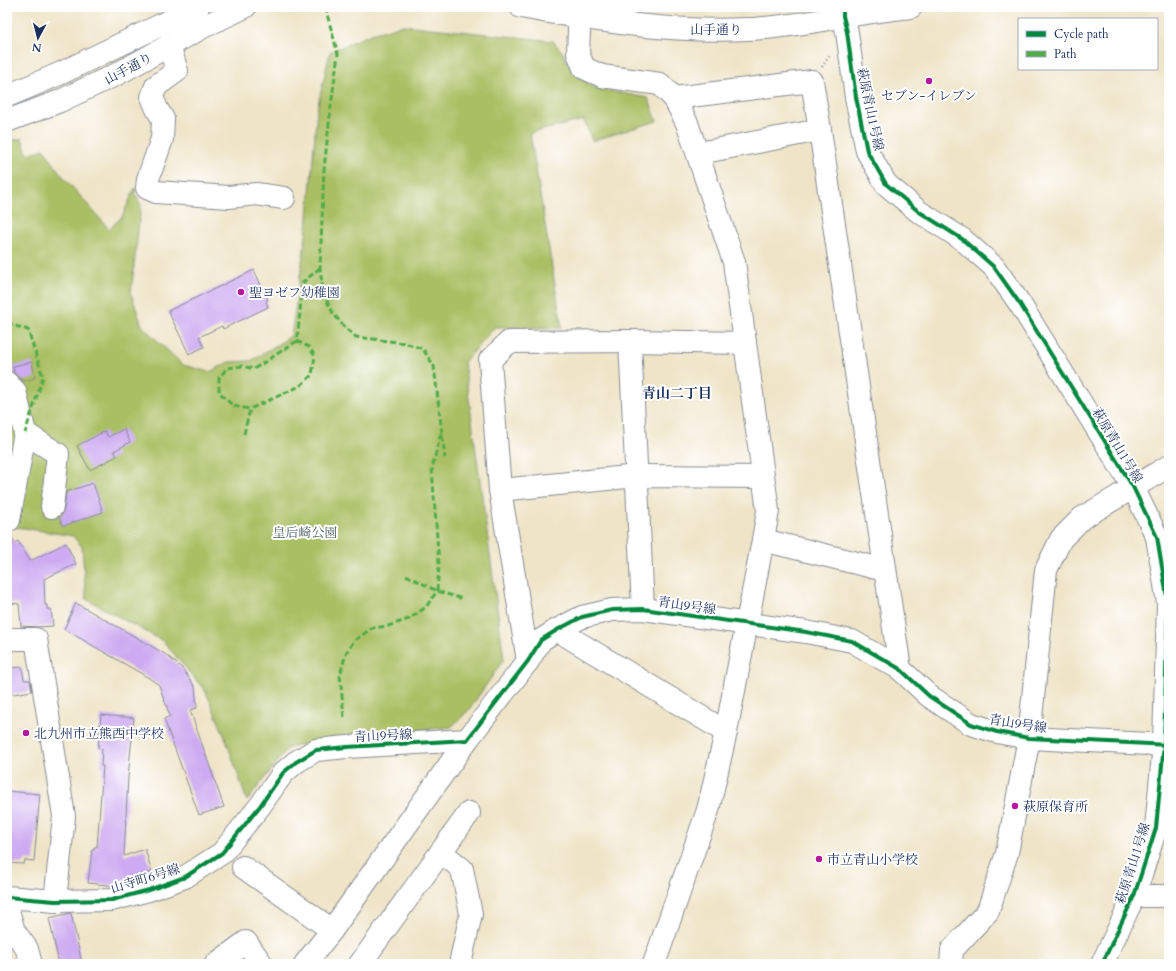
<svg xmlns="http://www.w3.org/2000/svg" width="1176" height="971" viewBox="0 0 1176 971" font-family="Cardo,'Noto Serif JP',serif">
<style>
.green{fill:#aabf63;stroke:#627760}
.building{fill:#cdaaf1}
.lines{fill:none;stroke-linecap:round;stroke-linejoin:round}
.minor-casing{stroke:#858a92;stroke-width:24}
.path{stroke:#858a92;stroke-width:2.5;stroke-dasharray:1 3;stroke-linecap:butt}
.minor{stroke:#fff;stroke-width:22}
.quiet{stroke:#52ab49;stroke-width:3;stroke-dasharray:6 3;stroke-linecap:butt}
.cycleway-casing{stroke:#fff;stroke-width:6}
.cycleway{stroke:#00873e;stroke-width:4}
.poi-dot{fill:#b5179e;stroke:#fff;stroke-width:1.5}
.labels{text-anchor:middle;stroke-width:4;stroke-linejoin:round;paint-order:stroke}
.street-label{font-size:13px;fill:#1b2f5e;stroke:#fff}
.poi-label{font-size:13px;fill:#1b2f5e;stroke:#fff;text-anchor:start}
.park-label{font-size:13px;fill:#4d6160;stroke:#fff}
.neighbourhood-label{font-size:14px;font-weight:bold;fill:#1b2f5e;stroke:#fff}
</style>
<rect width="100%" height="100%" fill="#fff"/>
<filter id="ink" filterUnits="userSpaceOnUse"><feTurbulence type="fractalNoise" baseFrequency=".025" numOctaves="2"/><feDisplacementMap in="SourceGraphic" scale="8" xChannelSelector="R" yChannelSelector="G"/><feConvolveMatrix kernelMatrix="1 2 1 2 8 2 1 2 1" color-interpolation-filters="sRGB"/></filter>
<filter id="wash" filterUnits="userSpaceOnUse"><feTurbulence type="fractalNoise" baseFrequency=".012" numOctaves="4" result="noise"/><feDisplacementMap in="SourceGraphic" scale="16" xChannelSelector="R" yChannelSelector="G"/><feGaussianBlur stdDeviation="0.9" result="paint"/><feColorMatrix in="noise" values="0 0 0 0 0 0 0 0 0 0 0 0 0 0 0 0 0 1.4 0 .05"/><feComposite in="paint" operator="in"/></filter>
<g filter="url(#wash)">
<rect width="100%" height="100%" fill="#efe4c7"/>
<polygon class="green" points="403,25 553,41 563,53 573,73 595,88 648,98 657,121 592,141 584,120 530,133 562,328 495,327 464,362 504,659 469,710 451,727 330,739 288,748 247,801 225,737 206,692 163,641 86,599 82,547 73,536 24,528 7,527 7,142 22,138 27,154 44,149 60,173 109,229 122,217 135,188 136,196 141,205 131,293 142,326 183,365 210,372 229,362 251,361 291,336 307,229 317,109 330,52 371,34"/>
<g id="blocks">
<g class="building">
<polygon points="254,270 268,300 266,301 268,307 223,329 222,326 199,337 204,347 189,354 168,311"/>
<polygon points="32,362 35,378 23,381 14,373 13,366"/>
<polygon points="124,429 130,442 114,451 117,456 90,470 77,446 105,431 108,437"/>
<polygon points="93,483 103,512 63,526 59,517 62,514 64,509 66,492"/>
<polygon points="7,533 9,533 15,543 18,541 30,561 66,543 76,564 44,579 45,605 47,605 47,609 51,609 53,626 39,627 21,626 19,604 8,603"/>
<polygon points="76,603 165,654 182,668 195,687 197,708 190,710 224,807 199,815 164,719 170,716 159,685 149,678 64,629"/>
<polygon points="22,667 24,680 30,680 32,691 7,695 7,668"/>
<polygon points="101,715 134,718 128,777 124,856 145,849 152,872 117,883 116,886 88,883 92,850 94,850 94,847 97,847 103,766 101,766 102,749 98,748"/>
<polygon points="7,791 40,794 34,861 25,860 24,864 7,863"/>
<polygon points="71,913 82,964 59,964 49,918"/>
</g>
</g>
</g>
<g filter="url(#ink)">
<use href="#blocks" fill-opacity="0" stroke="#858a92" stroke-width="1"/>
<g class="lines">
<g class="minor-casing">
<g id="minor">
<path d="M521 7C596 21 672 33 748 29 779 28 810 22 841 17 864 13 888 10 911 7"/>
<polyline points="580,7 578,53 584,68 602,76 660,84 674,98 687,123 734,262 768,511 763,540 726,732 708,810 654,964"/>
<polyline points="843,7 843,16 847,32 856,97 867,151 886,184 918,211 962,239 994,267 1020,304 1133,487 1157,537 1168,603 1164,744 1156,828 1134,896 1102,964"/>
<polyline points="169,45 177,71 156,86 152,97 157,109 163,119 162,139 148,179 147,188 156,192 229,197 256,194 284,198"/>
<polyline points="7,96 59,74 198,7"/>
<polyline points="674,98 812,81 820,130"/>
<polyline points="7,121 60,101 117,74 205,26 245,7"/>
<polyline points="699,153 820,130 900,669"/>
<polyline points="630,341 643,609"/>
<polyline points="7,383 15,391 25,433 9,520 7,521"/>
<polyline points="25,433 58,454 52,507"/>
<polyline points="500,490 637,476 763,477"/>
<polyline points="763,540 885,570"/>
<polyline points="557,630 726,732"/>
<polyline points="7,639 36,639 64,816 55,901"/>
<polyline points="528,661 500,490 490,360 509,342 630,341 745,343"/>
<polyline points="441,852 462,869 471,914 460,964"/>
<polyline points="243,867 332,930"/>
<polyline points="1134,896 1169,896"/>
<polyline points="7,897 55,901 112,900 149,890 185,877 222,853 260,806 283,773 296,762 316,750 347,747 467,740 528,661 541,640 557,630 582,617 612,610 643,609 806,632 852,641 900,669 929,696 971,724 997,732 1029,738 1169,745"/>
<polyline points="7,907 14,931 27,949 31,964"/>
<polyline points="216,964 246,942 262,964"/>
<polyline points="305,964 332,930 467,740"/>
<polyline points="360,964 469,813"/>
<polyline points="951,964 952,950 988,911 1007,853 1029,738 1046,570 1061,539 1082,518 1169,466"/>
</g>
</g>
<polyline class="path" points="822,67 830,55"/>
<use href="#minor" class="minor"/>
<g class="quiet">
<polyline points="325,7 338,54 331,106 324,169 320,268 323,293 333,313 344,327 356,337 405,343 423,349 434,366 445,458"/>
<polyline points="7,323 28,330 43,377 25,433"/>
<polyline points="297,341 254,369 242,366 227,368 219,378 219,392 233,406 250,409 300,386 312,375 315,356 309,347 297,341 303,282 320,268"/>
<polyline points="244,434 250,409"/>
<polyline points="406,575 437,591 463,599"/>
<polyline points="344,717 340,675 346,653 354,641 372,628 388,626 409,619 426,607 437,591 439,565 432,468 441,433"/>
</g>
<g class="cycleway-casing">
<g id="cycleway">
<polyline points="843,7 843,16 847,32 856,97 867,151 886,184 918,211 962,239 994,267 1020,304 1133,487 1157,537 1168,603 1164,744 1156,828 1134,896 1102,964"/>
<polyline points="7,897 55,901 112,900 149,890 185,877 222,853 260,806 283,773 296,762 316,750 347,747 467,740 528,661 541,640 557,630 582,617 612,610 643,609 806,632 852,641 900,669 929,696 971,724 997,732 1029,738 1169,745"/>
</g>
</g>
<use href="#cycleway" class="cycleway"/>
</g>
</g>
<g class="poi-dot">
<circle cx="929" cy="81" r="4"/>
<circle cx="241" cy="292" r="4"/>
<circle cx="26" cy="733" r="4"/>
<circle cx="1015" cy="806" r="4"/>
<circle cx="819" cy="859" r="4"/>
</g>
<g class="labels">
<g class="street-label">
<text x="716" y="34">山手通り</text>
<text transform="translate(128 68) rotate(-28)" y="5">山手通り</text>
<text transform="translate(871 109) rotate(78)" y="5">萩原青山1号線</text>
<text transform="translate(1118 445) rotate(59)" y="5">萩原青山1号線</text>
<text transform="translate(687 605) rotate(8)" y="5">青山9号線</text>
<text transform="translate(1018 723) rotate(9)" y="5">青山9号線</text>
<text transform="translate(383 735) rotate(-3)" y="5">青山9号線</text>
<text transform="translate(1132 863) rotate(-72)" y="5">萩原青山1号線</text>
<text transform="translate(145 878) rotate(-17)" y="5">山寺町6号線</text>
</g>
<g class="poi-label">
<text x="929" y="100" text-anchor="middle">セブン-イレブン</text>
<text x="249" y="297">聖ヨゼフ幼稚園</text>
<text x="34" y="738">北九州市立熊西中学校</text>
<text x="1023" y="811">萩原保育所</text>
<text x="827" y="864">市立青山小学校</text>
</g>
<g class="park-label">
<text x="305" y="537">皇后崎公園</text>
</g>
<g class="neighbourhood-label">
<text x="677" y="398">青山二丁目</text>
</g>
</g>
<rect width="1176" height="971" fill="none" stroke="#fff" stroke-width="24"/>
<rect x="1018" y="18" width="140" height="52" fill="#ffffff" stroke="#a4acbf"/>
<rect x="1026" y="31" width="20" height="6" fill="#00873e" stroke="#a4acbf"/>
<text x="1054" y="38" font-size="12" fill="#1b2f5e">Cycle path</text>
<rect x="1026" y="51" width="20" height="6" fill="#52ab49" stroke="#a4acbf"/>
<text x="1054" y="58" font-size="12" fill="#1b2f5e">Path</text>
<g transform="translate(38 38) rotate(187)" stroke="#ffffff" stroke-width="3" paint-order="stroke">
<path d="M0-3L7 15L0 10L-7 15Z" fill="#1b2f5e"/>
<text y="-6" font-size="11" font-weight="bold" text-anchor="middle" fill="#1b2f5e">N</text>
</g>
</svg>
